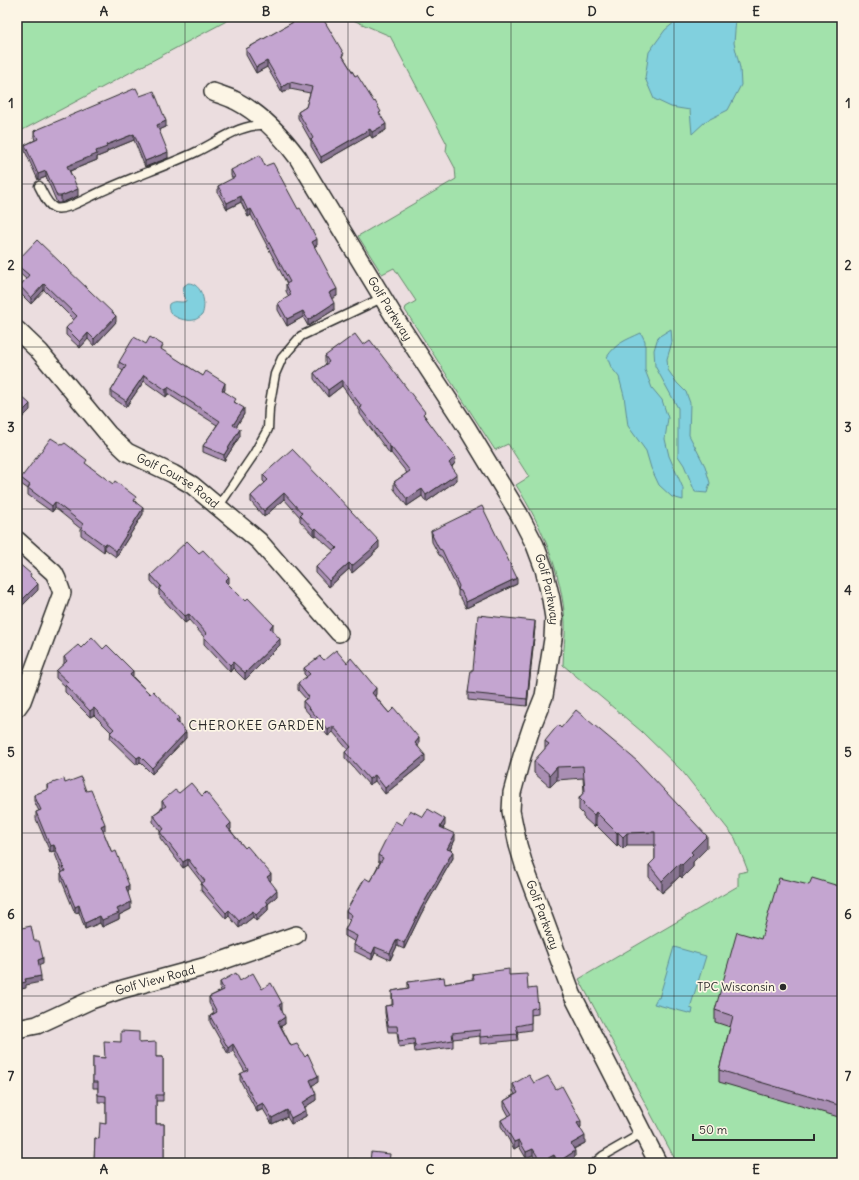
<svg xmlns="http://www.w3.org/2000/svg" width="859" height="1180" viewBox="0 0 859 1180" font-family="Delius,sans-serif">
<style>
.green{fill:#a2e2ab;stroke:#66866b}
.water{fill:#81d0de;stroke:#5f8e96}
.lines{fill:none;stroke-linecap:round;stroke-linejoin:round}
.service-casing{stroke:#2b2b2b;stroke-width:11}
.minor-casing{stroke:#2b2b2b;stroke-width:20}
.service{stroke:#fcf5e5;stroke-width:8}
.minor{stroke:#fcf5e5;stroke-width:17}
.wall{fill:#a98eb3;stroke:#2b2b2b}
.shaded-wall{fill:#897492;stroke:#2b2b2b}
.building{fill:#c4a5d0;stroke:#2b2b2b}
.grid{fill:none;stroke:#2b2b2b;stroke-width:1;stroke-opacity:0.55}
.poi-dot{fill:#2b2b2b;stroke:#fcf5e5;stroke-width:1.5}
.labels{text-anchor:middle;stroke-width:3.5;stroke-linejoin:round;paint-order:stroke}
.street-label{font-size:12px;fill:#2b2b2b;stroke:#fcf5e5}
.poi-label{font-size:12px;fill:#2b2b2b;stroke:#fcf5e5;text-anchor:end}
.neighbourhood-label{font-size:13px;letter-spacing:1px;fill:#2b2b2b;stroke:#fcf5e5}
.neatline{fill:none;stroke:#2b2b2b;stroke-width:1.5}
.grid-label{font-size:13px;text-anchor:middle;font-weight:bold;fill:#2b2b2b}
</style>
<rect width="100%" height="100%" fill="#ebdddf"/>
<filter id="ink" filterUnits="userSpaceOnUse"><feTurbulence type="fractalNoise" baseFrequency=".025" numOctaves="2"/><feDisplacementMap in="SourceGraphic" scale="8" xChannelSelector="R" yChannelSelector="G"/><feConvolveMatrix kernelMatrix="1 2 1 2 8 2 1 2 1" color-interpolation-filters="sRGB"/></filter>
<g filter="url(#ink)">
<g class="green">
<polygon points="17,17 234,17 17,133"/>
<path d="M346 17H842V1163H677L579 979 738 886V873L748 871 735 838 682 771 641 731 563 665C563 651 566 636 565 622 562 573 542 526 516 485L529 477 508 444 495 450 405 310 406 307 416 301 394 268 382 274 358 236 456 179 455 168 446 151 447 144 390 36Z"/>
</g>
<g class="water">
<polygon points="681,17 738,17 736,18 734,43 740,68 741,85 728,110 706,121 692,134 690,110 671,107 654,99 645,78 649,52 665,30"/>
<path d="M188 283C202 283 207 304 202 315 200 317 197 319 194 320 185 322 165 316 169 304 175 299 181 304 186 301L183 291 184 286Z"/>
<polygon points="671,329 672,342 667,359 668,370 677,383 686,392 690,403 689,435 705,466 710,483 707,493 695,492 684,465 678,456 678,408 655,366 654,350 658,337"/>
<path d="M641 333 645 341V370L652 388 662 400 668 418 665 439 669 456 683 488V500L672 497 659 485 651 468 646 451 628 426 624 396 619 377 611 367 607 357C616 343 626 340 641 333Z"/>
<polygon points="674,947 706,956 690,1008 693,1009 692,1014 654,1004 657,998 659,998"/>
</g>
<g class="lines">
<g class="service-casing">
<g id="service">
<path d="M39 186C43 193 47 205 55 208 64 211 83 200 92 196 126 179 162 168 196 152 219 141 241 123 267 125"/>
<polyline points="218,507 254,454 268,429 269,408 275,374 282,358 301,336 382,298"/>
<polyline points="595,1163 603,1156 643,1133"/>
</g>
</g>
<g class="minor-casing">
<g id="minor">
<path id="s1" d="M213 92C221 95 229 97 236 101 261 114 282 136 298 158L395 318 467 428 519 514 535 545 544 569 551 599 554 618 553 639 544 696 532 726 522 756 512 793 511 811 518 845 524 865 572 994 658 1163"/>
<path id="s2" d="M17 330 40 352 108 434 127 452 173 474 192 485 259 541 339 633"/>
<polyline points="17,540 54,573 57,579 62,593 22,701 17,708"/>
<path id="s3" d="M17 1029 37 1025 91 1000 123 989 207 966 296 935"/>
</g>
</g>
<use href="#service" class="service"/>
<use href="#minor" class="minor"/>
</g>
<g class="wall">
<polygon points="291,17 322,17 344,58 355,76 381,116 386,130 372,138 370,135 321,163 311,146 311,141 298,118 298,112 306,107 310,93 290,89 282,93 267,67 256,73 246,55 246,49 292,23 291,20"/>
<polygon points="140,96 166,127 159,130 168,158 145,167 134,140 107,151 107,153 97,157 97,160 70,171 78,196 61,203 57,203 46,177 38,180 25,151 25,145 35,140 34,137 34,131"/>
<polygon points="265,166 317,245 314,247 337,296 331,298 334,310 308,326 303,317 287,326 278,310 278,303 289,297 286,291 286,284 287,284 251,215 248,217 241,202 227,209 218,193 218,186 233,179 231,176 231,170"/>
<polygon points="17,261 116,322 94,346 88,339 80,348 66,335 66,328 74,320 44,290 31,304 20,293 20,286 26,279 17,271"/>
<polygon points="363,345 425,416 455,463 452,467 457,480 426,502 422,496 407,506 394,489 394,482 407,473 391,453 390,454 360,414 360,411 342,386 328,397 314,379 314,373 326,364 325,362 325,356"/>
<polygon points="163,351 203,376 225,389 224,391 236,403 244,414 236,427 240,436 224,461 203,452 203,446 217,425 168,394 166,397 144,381 126,407 111,397 111,391 123,371 119,368 119,362"/>
<polygon points="87,465 136,502 143,514 116,557 105,549 104,552 81,535 81,529 55,508 52,512 28,495 28,489 21,484 21,478"/>
<polygon points="263,475 379,548 373,553 373,555 352,573 349,569 329,587 316,573 316,567 334,551 316,535 314,536 300,521 300,517 284,499 264,517 251,502 251,496 265,483 263,481"/>
<polygon points="431,531 517,584 466,608 461,598 458,596 458,590 442,557 439,555 432,542"/>
<polygon points="151,575 229,583 228,584 273,631 280,645 245,680 233,668 230,672 204,644 204,637 189,620 185,623 159,595 159,590 151,581"/>
<polygon points="535,627 527,706 468,700 468,693 473,670"/>
<polygon points="81,648 103,649 133,677 179,723 186,738 152,774 140,762 137,765 110,739 111,732 94,715 90,717 65,692 65,686 56,678 56,671 64,664 64,657"/>
<polygon points="324,660 347,663 376,694 375,696 389,713 419,744 418,746 425,762 385,794 375,781 369,785 345,758 345,752 348,750 333,732 328,736 303,707 303,701 306,699 298,690 298,683 307,677 304,674 304,668"/>
<polygon points="545,741 707,848 693,862 693,867 682,878 680,876 662,893 649,877 649,865 655,859 655,845 627,845 623,849 618,844 617,846 596,825 594,827 583,817 583,814 579,810 579,798 584,792 583,778 557,780 550,787 534,773 534,761 545,749"/>
<polygon points="65,783 86,791 105,830 103,831 112,853 129,891 128,892 131,909 119,915 119,919 102,927 100,923 85,929 79,912 75,913 61,879 61,873 62,872 54,851 50,852 36,819 36,812 39,811 34,801 34,795 47,790 47,785"/>
<polygon points="179,793 231,829 230,830 271,880 270,881 277,896 268,904 268,910 256,921 253,917 239,928 229,916 226,919 201,890 201,884 202,883 188,865 183,868 160,838 160,831 153,822 153,815 162,808 162,801"/>
<polygon points="423,817 445,825 443,828 455,840 450,850 453,858 421,914 404,949 397,946 390,960 375,953 372,960 354,951 354,945 355,942 345,936 345,930 350,920 346,918 346,911 370,881 380,862 378,861 378,855 402,825"/>
<polygon points="809,885 842,887 842,1118 719,1082 719,1070 730,1027 715,1022 715,1010 761,939"/>
<polygon points="473,974 509,975 528,989 538,1007 538,1014 531,1015 531,1030 517,1032 518,1040 480,1044 480,1036 453,1039 453,1047 415,1052 414,1045 399,1047 397,1032 388,1032 385,1013 385,1006 392,1005 392,991 408,988 408,982 445,984 473,979"/>
<polygon points="240,981 262,989 282,1009 282,1010 285,1024 281,1026 291,1046 318,1082 312,1085 316,1100 305,1107 306,1116 291,1124 287,1117 272,1124 263,1109 257,1112 240,1080 240,1074 245,1072 233,1051 228,1054 210,1022 210,1016 214,1013 209,1003 209,997 221,991 220,988 220,982"/>
<polygon points="139,1043 156,1057 163,1057 163,1101 156,1101 156,1124 164,1124 164,1163 94,1163 95,1138 99,1139 106,1124 106,1102 98,1102 98,1088 93,1088 93,1057 105,1058"/>
<polygon points="534,1083 556,1089 581,1127 580,1128 585,1143 574,1149 575,1157 566,1163 555,1163 554,1162 551,1163 537,1163 533,1155 526,1158 519,1146 514,1149 501,1126 501,1120 509,1116 504,1107 504,1101 515,1094 513,1091 513,1084"/>
</g>
<g class="shaded-wall">
<polygon points="267,61 267,67 256,73 256,67"/>
<polygon points="290,82 290,89 282,93 282,87"/>
<polygon points="166,121 166,127 157,131 157,125"/>
<polygon points="386,124 386,130 372,138 372,132"/>
<polygon points="370,129 370,135 321,163 321,157"/>
<polygon points="134,134 134,140 107,151 107,153 97,157 97,160 67,172 67,166 96,151 106,145"/>
<polygon points="168,152 168,158 145,167 145,161"/>
<polygon points="46,171 46,177 38,180 38,174"/>
<polygon points="78,189 78,196 61,203 61,196"/>
<polygon points="241,196 241,202 227,209 227,203"/>
<polygon points="251,209 251,215 248,217 248,211"/>
<polygon points="317,239 317,245 312,248 312,242"/>
<polygon points="44,284 44,290 31,304 31,298"/>
<polygon points="337,289 337,296 329,300 329,293"/>
<polygon points="334,303 334,310 308,326 308,320"/>
<polygon points="303,311 303,317 287,326 287,319"/>
<polygon points="116,316 116,322 94,346 94,339"/>
<polygon points="88,333 88,339 80,348 80,342"/>
<polygon points="144,375 144,381 126,407 126,401"/>
<polygon points="342,380 342,386 328,397 328,390"/>
<polygon points="225,383 225,389 222,396 222,390"/>
<polygon points="168,387 168,394 166,397 166,390"/>
<polygon points="30,404 30,410 17,423 17,417"/>
<polygon points="244,408 244,414 233,432 233,425"/>
<polygon points="240,429 240,436 224,461 224,455"/>
<polygon points="390,447 391,447 391,453 390,454"/>
<polygon points="455,457 455,463 449,469 449,463"/>
<polygon points="457,474 457,480 426,502 426,495"/>
<polygon points="422,489 422,496 407,506 407,499"/>
<polygon points="284,493 284,499 264,517 264,511"/>
<polygon points="55,502 55,508 52,512 52,506"/>
<polygon points="143,508 143,514 116,557 116,551"/>
<polygon points="316,528 316,535 314,536 314,530"/>
<polygon points="379,541 379,548 373,553 373,555 352,573 352,566"/>
<polygon points="105,543 105,549 104,552 104,545"/>
<polygon points="349,563 349,569 329,587 329,581"/>
<polygon points="229,577 229,583 225,587 225,581"/>
<polygon points="517,578 517,584 466,608 466,602"/>
<polygon points="38,584 38,590 17,611 17,605"/>
<polygon points="189,614 189,620 185,623 185,616"/>
<polygon points="535,621 535,627 527,706 527,699"/>
<polygon points="273,624 273,631 270,634 270,628"/>
<polygon points="280,639 280,645 245,680 245,673"/>
<polygon points="233,662 233,668 230,672 230,665"/>
<polygon points="133,671 133,678 130,675"/>
<polygon points="376,688 376,694 372,699 372,693"/>
<polygon points="94,708 94,715 90,717 90,711"/>
<polygon points="179,718 179,724 176,721"/>
<polygon points="333,726 333,732 328,736 328,730"/>
<polygon points="186,732 186,738 152,774 152,768"/>
<polygon points="419,738 419,744 415,749 415,743"/>
<polygon points="425,755 425,762 385,794 385,788"/>
<polygon points="140,756 140,762 137,765 137,758"/>
<polygon points="557,767 557,780 550,787 550,775"/>
<polygon points="375,775 375,781 369,785 369,779"/>
<polygon points="596,812 596,825 594,827 594,815"/>
<polygon points="445,819 445,825 440,833 440,827"/>
<polygon points="231,823 231,829 227,834 227,827"/>
<polygon points="105,824 105,830 101,833 101,826"/>
<polygon points="618,832 618,844 617,846 617,833"/>
<polygon points="627,833 627,845 623,849 623,837"/>
<polygon points="455,834 455,840 447,855 447,849"/>
<polygon points="707,836 707,848 693,862 693,867 682,878 682,865 691,852"/>
<polygon points="54,845 54,851 50,852 50,846"/>
<polygon points="453,851 453,858 421,914 404,949 404,943 421,908"/>
<polygon points="188,859 188,865 183,868 183,862"/>
<polygon points="680,863 680,876 662,893 662,881"/>
<polygon points="271,874 271,880 267,884 267,877"/>
<polygon points="129,885 129,891 126,893 126,887"/>
<polygon points="277,890 277,896 268,904 268,910 256,921 256,915 266,900"/>
<polygon points="131,902 131,909 119,915 119,919 102,927 102,920 117,909"/>
<polygon points="79,905 79,912 75,913 75,907"/>
<polygon points="229,910 229,916 226,919 226,913"/>
<polygon points="253,911 253,917 239,928 239,921"/>
<polygon points="100,916 100,923 85,929 85,923"/>
<polygon points="397,939 397,946 390,960 390,953"/>
<polygon points="375,947 375,953 372,960 372,954"/>
<polygon points="43,958 43,964 38,966 38,960"/>
<polygon points="41,976 41,982 26,985 26,988 17,990 17,984 25,979"/>
<polygon points="282,1003 282,1009 279,1012 279,1005"/>
<polygon points="285,1017 285,1024 278,1028 278,1022"/>
<polygon points="233,1044 233,1051 228,1054 228,1048"/>
<polygon points="318,1076 318,1082 310,1087 310,1080"/>
<polygon points="316,1094 316,1100 302,1109 302,1103"/>
<polygon points="263,1103 263,1109 257,1112 257,1106"/>
<polygon points="287,1110 287,1117 272,1124 272,1118"/>
<polygon points="306,1110 306,1116 291,1124 291,1118"/>
<polygon points="581,1121 581,1127 577,1129 577,1123"/>
<polygon points="585,1136 585,1143 571,1150 571,1144"/>
<polygon points="519,1140 519,1146 514,1149 514,1142"/>
<polygon points="533,1149 533,1155 526,1158 526,1152"/>
<polygon points="575,1151 575,1157 566,1163 558,1163 558,1162"/>
<polygon points="554,1155 554,1162 551,1163 541,1163 541,1162"/>
</g>
<g class="building">
<polygon points="293,17 322,17 344,54 342,55 355,76 357,75 374,102 375,101 381,112 379,113 386,124 372,132 370,129 321,157 311,140 313,138 298,112 306,107 312,87 290,82 282,87 267,61 256,67 246,49 295,21"/>
<polygon points="136,88 140,96 154,91 166,121 157,125 168,152 145,161 134,134 106,145 107,147 96,151 97,154 67,166 78,189 61,196 57,196 46,171 38,174 25,145 38,139 34,131"/>
<polygon points="260,155 265,166 273,163 298,209 300,208 317,239 312,242 337,289 329,293 334,303 308,320 303,311 287,319 278,303 291,295 286,284 290,282 251,209 248,211 241,196 227,203 218,186 235,177 231,170"/>
<polygon points="37,240 116,316 94,339 88,333 80,342 66,328 77,316 44,284 31,298 20,286 29,275 17,265 17,261"/>
<polygon points="355,334 363,345 370,340 425,412 423,414 455,457 449,463 457,474 426,495 422,489 407,499 394,482 410,471 391,447 390,447 360,408 362,407 342,380 328,390 314,373 329,362 325,356"/>
<polygon points="134,337 146,344 150,337 163,345 161,349 203,376 206,371 225,383 222,390 236,399 234,402 244,408 233,425 240,429 224,455 203,446 220,421 168,387 166,390 144,375 126,401 111,391 126,366 119,362"/>
<polygon points="17,389 23,394 21,396 30,404 17,417"/>
<polygon points="51,438 62,445 65,443 87,460 85,463 113,484 115,481 136,497 134,501 143,508 116,551 105,543 104,545 81,528 83,524 55,502 52,506 28,488 30,485 21,478"/>
<polygon points="292,449 324,482 379,541 372,548 373,548 352,566 349,563 329,581 316,567 337,548 316,528 314,530 300,515 302,513 284,493 264,511 251,496 268,480 263,475"/>
<polygon points="482,506 517,578 466,602 461,591 458,590 459,586 442,550 439,549 432,535 433,535 431,531"/>
<polygon points="187,541 199,553 203,550 229,577 225,581 245,601 248,598 273,624 270,628 280,639 245,673 233,662 230,665 204,637 207,634 189,614 185,616 159,589 161,586 151,575"/>
<polygon points="17,562 31,574 30,576 38,584 17,605"/>
<polygon points="478,615 535,621 527,699 468,693 471,670 473,670"/>
<polygon points="92,637 103,649 107,645 133,671 130,675 150,694 153,691 179,718 176,721 186,732 152,768 140,756 137,758 110,733 114,729 94,708 90,711 65,685 68,682 56,671 67,661 64,657 78,645 81,648"/>
<polygon points="336,650 347,663 351,658 376,688 372,693 389,713 394,708 419,738 415,743 425,755 385,788 375,775 369,779 345,752 351,747 333,726 328,730 303,701 309,697 298,683 310,674 304,668 320,656 324,660"/>
<polygon points="576,710 637,761 707,836 691,852 693,854 682,865 680,863 662,881 649,865 655,859 655,832 627,833 623,837 618,832 617,833 596,812 594,815 583,805 584,803 579,798 585,791 583,766 557,767 550,775 534,761 549,744 545,741 558,725 561,728"/>
<polygon points="81,777 86,791 91,790 105,824 101,826 112,853 116,851 129,885 126,887 131,902 117,909 119,913 102,920 100,916 85,923 79,905 75,907 61,873 65,871 54,845 50,846 36,812 41,810 34,795 48,789 47,785 64,779 65,783"/>
<polygon points="191,783 202,796 206,792 231,823 227,827 245,848 247,846 271,874 267,877 277,890 266,900 268,904 256,915 253,911 239,921 229,910 226,913 201,884 205,881 188,859 183,862 160,832 164,829 153,815 166,806 162,801 175,790 179,793"/>
<polygon points="428,809 445,819 440,827 455,834 447,849 453,851 421,908 404,943 397,939 390,953 375,947 372,954 354,945 357,936 345,930 352,915 346,911 365,878 370,881 383,858 378,855 395,821 402,825 410,810 423,817"/>
<polygon points="779,878 809,885 812,878 842,887 842,1106 719,1070 733,1016 715,1010 737,932 761,939"/>
<polygon points="31,926 34,941 39,941 43,958 38,960 41,976 25,979 26,982 17,984 17,929"/>
<polygon points="509,969 509,975 527,974 528,989 536,988 538,1007 531,1009 531,1023 516,1026 518,1034 480,1037 480,1030 452,1033 453,1040 415,1046 414,1039 399,1041 397,1026 388,1026 385,1006 393,1005 392,991 409,988 408,982 444,977 445,984 474,979 473,974"/>
<polygon points="236,973 240,981 253,973 262,989 271,983 282,1003 279,1005 285,1017 278,1022 291,1046 297,1044 305,1057 308,1054 318,1076 310,1080 316,1094 302,1103 306,1110 291,1118 287,1110 272,1118 263,1103 257,1106 240,1074 248,1070 233,1044 228,1048 210,1016 217,1012 209,997 224,990 220,982"/>
<polygon points="121,1031 139,1032 139,1043 156,1042 156,1057 163,1057 163,1095 156,1095 156,1124 164,1124 164,1161 157,1161 157,1163 107,1163 107,1162 94,1161 95,1138 99,1139 100,1123 106,1124 106,1096 98,1095 98,1082 93,1082 93,1057 105,1058 104,1041 121,1042"/>
<polygon points="529,1075 534,1083 548,1076 556,1089 562,1086 581,1121 577,1123 585,1136 571,1144 575,1151 558,1162 554,1155 541,1162 533,1149 526,1152 519,1140 514,1142 501,1120 512,1114 504,1101 518,1093 513,1084"/>
<polygon points="371,1152 390,1154 389,1162 394,1163 354,1163 354,1159 370,1161"/>
</g>
</g>
<path class="grid" d="M185 17V1163M348 17V1163M511 17V1163M674 17V1163M17 184H842M17 347H842M17 509H842M17 671H842M17 833H842M17 996H842"/>
<circle class="poi-dot" cx="783" cy="987" r="4"/>
<g class="labels">
<g class="street-label">
<text dy="4" stroke="none"><textPath href="#s1" startOffset="286">Golf Parkway</textPath></text>
<text dy="4" stroke="none"><textPath href="#s2" startOffset="223">Golf Course Road</textPath></text>
<text dy="4" stroke="none"><textPath href="#s1" startOffset="610">Golf Parkway</textPath></text>
<text dy="4" stroke="none"><textPath href="#s1" startOffset="947">Golf Parkway</textPath></text>
<text dy="4" stroke="none"><textPath href="#s3" startOffset="147">Golf View Road</textPath></text>
</g>
<g class="poi-label">
<text x="775" y="991">TPC Wisconsin</text>
</g>
<g class="neighbourhood-label">
<text x="257" y="730">CHEROKEE GARDEN</text>
</g>
</g>
<rect width="859" height="1180" fill="none" stroke="#fcf5e5" stroke-width="44"/>
<path d="M693 1134v6h121v-6" fill="none" stroke="#2b2b2b" stroke-width="2"/>
<text x="699" y="1134" font-size="12" fill="#2b2b2b" stroke="#fcf5e5" stroke-width="3" paint-order="stroke">50 m</text>
<rect x="22" y="22" width="815" height="1136" class="neatline"/>
<g class="grid-label">
<text x="104" y="16">A</text>
<text x="266" y="16">B</text>
<text x="430" y="16">C</text>
<text x="592" y="16">D</text>
<text x="756" y="16">E</text>
<text x="11" y="108">1</text>
<text x="848" y="108">1</text>
<text x="11" y="270">2</text>
<text x="848" y="270">2</text>
<text x="11" y="432">3</text>
<text x="848" y="432">3</text>
<text x="11" y="595">4</text>
<text x="848" y="595">4</text>
<text x="11" y="757">5</text>
<text x="848" y="757">5</text>
<text x="11" y="919">6</text>
<text x="848" y="919">6</text>
<text x="11" y="1081">7</text>
<text x="848" y="1081">7</text>
<text x="104" y="1174">A</text>
<text x="266" y="1174">B</text>
<text x="430" y="1174">C</text>
<text x="592" y="1174">D</text>
<text x="756" y="1174">E</text>
</g>
</svg>
